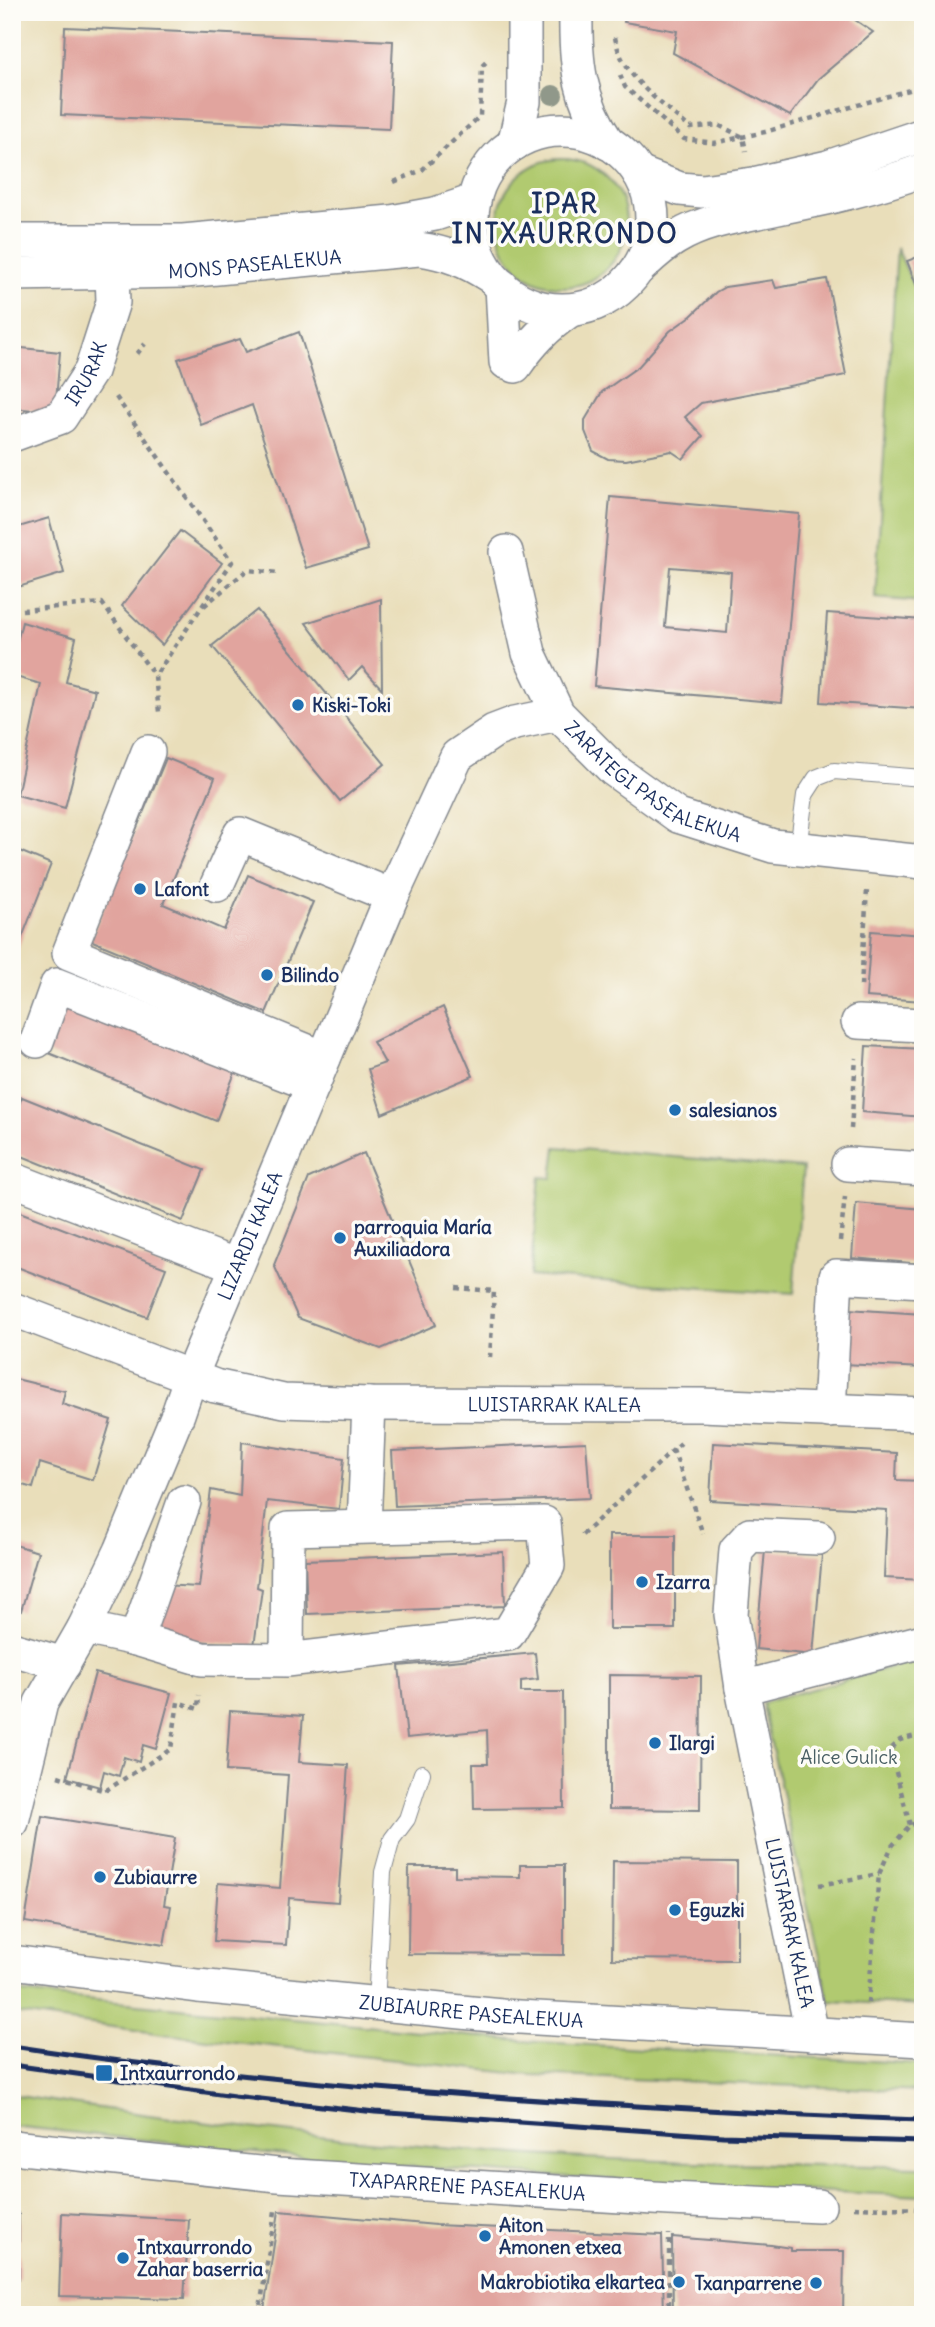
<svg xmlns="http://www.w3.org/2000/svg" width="935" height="2327" viewBox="0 0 935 2327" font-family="Delius,sans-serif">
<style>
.green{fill:#b1ca6f;stroke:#667c66;stroke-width:2}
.building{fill:#e1a49e;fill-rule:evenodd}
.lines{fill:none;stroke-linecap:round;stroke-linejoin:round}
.service-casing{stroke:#82868c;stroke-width:18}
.minor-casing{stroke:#82868c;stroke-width:36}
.path{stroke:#82868c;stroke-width:4.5;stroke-dasharray:5 5;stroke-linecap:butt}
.service{stroke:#fff;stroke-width:16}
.minor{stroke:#fff;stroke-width:33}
.rail{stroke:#1b2f5e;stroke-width:5}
.tree{fill:#90988a}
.poi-dot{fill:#1f6fb2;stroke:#fdfcf7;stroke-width:2.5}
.labels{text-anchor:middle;stroke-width:7;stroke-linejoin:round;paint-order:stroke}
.street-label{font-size:19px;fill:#1b2f5e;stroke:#fdfcf7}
.poi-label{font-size:19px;font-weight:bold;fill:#1b2f5e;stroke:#fdfcf7;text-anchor:start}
.park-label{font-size:19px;fill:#485e63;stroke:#fdfcf7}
.district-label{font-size:26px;font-weight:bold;letter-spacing:2px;fill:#1b2f5e;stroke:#fdfcf7}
</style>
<rect width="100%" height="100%" fill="#fdfcf7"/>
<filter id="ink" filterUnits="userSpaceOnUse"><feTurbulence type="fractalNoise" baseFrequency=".0143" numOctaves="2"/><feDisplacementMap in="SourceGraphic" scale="14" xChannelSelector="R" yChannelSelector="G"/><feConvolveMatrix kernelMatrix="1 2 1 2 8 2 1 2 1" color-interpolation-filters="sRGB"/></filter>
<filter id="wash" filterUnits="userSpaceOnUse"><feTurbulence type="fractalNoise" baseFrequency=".00686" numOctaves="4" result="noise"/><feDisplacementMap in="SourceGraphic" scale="28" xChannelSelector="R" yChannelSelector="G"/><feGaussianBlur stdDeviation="1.57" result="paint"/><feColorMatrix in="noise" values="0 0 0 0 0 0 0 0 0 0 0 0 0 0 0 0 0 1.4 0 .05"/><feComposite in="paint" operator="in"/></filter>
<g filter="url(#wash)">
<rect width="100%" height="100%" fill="#e9deba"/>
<g class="green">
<circle cx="562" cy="223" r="64"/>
<polygon points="897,248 923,307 923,602 875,598"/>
<polygon points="556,1147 803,1168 793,1294 530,1276 540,1177 552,1178"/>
<polygon points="923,1658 923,2006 829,2001 762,1703"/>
<polygon points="12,1992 522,2041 923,2064 923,2091 530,2075 163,2034 12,2013"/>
<path d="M12 2095C185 2122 358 2143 532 2155 662 2163 793 2164 923 2167V2196L745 2188 369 2164 12 2126Z"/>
</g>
<g id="blocks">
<g class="building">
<polygon points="626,12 843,12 873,32 818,79 790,116 673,53 677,31 624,22"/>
<polygon points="65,27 393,41 389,129 61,115"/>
<polygon points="923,255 923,302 907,261"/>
<polygon points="827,279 846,375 701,403 685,417 703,436 683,459 671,451 626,460 608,459 593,451 585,431 585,420 602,392 639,366 670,331 691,316 716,292 725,287 773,280 776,288"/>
<polygon points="299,332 368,550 306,568 252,405 201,425 178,359 240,339 246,352"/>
<polygon points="12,347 60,352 55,412 12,408"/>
<path d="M610 497 799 514 782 703 594 686ZM670 567 731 572 727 633 665 627Z"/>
<polygon points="49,518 64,573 12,589 12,529"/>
<polygon points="180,531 222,563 162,645 122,606"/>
<polygon points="381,599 382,689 362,667 349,680 306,623"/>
<polygon points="257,610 385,764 340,801 212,646"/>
<polygon points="827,613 923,620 923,709 821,702"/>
<polygon points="22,622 76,638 66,682 95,690 65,808 17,795 41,684 12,676 12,662"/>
<polygon points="166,758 215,778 163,904 224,930 248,875 313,902 266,1013 90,940"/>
<polygon points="12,848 51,864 12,963"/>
<polygon points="871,931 923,935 923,1001 866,997"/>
<polygon points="67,1001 236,1070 216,1121 46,1052"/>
<polygon points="443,1007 473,1076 382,1114 368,1069 385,1063 373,1042"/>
<polygon points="866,1046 923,1049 923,1117 862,1112"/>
<polygon points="22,1097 204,1170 183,1221 12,1152 12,1122"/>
<polygon points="364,1153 436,1325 381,1349 298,1318 274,1265 309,1178"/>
<polygon points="856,1203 923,1209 923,1264 852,1258"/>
<polygon points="12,1209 166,1268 147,1317 12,1265"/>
<polygon points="847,1309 923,1314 923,1368 844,1364"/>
<polygon points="12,1378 65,1391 62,1404 111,1420 93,1480 40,1463 33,1488 12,1482"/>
<polygon points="242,1442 344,1458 339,1509 267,1501 257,1587 262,1589 254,1646 154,1637 160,1585 199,1587 211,1490 240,1496"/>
<polygon points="586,1442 590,1498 395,1506 392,1451"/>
<polygon points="713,1443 897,1453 896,1480 923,1481 923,1580 884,1578 887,1510 710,1500"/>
<rect x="609" y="1535" width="66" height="94"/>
<polygon points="12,1544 38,1552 21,1611 12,1608"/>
<polygon points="765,1550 822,1555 813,1655 756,1649"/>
<polygon points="503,1552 505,1606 307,1614 305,1560"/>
<polygon points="535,1653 538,1679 521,1681 521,1692 563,1692 564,1808 474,1809 473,1764 488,1764 487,1730 407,1738 399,1666"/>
<polygon points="95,1673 171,1693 156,1749 143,1745 139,1762 124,1757 119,1776 104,1771 100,1787 67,1778"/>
<polygon points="609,1675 701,1676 700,1810 609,1809"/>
<polygon points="230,1711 303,1716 299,1762 348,1765 338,1902 289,1898 286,1945 214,1941 218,1883 280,1888 288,1775 226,1771"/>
<polygon points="42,1816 175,1838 164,1905 171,1906 164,1945 25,1922"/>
<polygon points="613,1861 737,1862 737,1960 612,1959"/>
<polygon points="520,1865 564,1865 564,1955 408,1954 409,1867 455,1867 455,1876 520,1877"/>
<polygon points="279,2211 436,2225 662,2235 664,2315 264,2310"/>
<rect x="12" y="2213" width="7" height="66"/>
<polygon points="62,2213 189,2220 184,2299 59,2296"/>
<polygon points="672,2237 771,2245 791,2248 791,2251 844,2251 843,2315 673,2315"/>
</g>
</g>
</g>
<g filter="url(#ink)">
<use href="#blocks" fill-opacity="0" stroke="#82868c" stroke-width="2"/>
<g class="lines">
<g class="service-casing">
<g id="service">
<polyline points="798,849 805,795 816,778 834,771 923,778"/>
<polyline points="376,2005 383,1872 392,1839 407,1819 422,1773"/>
</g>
</g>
<g class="minor-casing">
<g id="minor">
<path d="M576 12C575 63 579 99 608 143"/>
<circle cx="562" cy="220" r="90"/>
<polyline points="514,144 524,102 524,12"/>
<polyline points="639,173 680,189 702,191 753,184 828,167 923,135"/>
<polyline points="12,241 183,241 391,222 435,214 474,201"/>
<path d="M639 268C651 257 662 246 676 238 706 220 740 216 773 209 823 199 875 188 923 170"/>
<path id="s1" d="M12 274 185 271 419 249C447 253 467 261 490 276"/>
<polyline points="502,286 506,362"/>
<path d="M515 366C531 343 546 327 569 311"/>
<path id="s2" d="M12 435 61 417 91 371 113 302 112 274"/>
<path id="s3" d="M506 552 529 653 558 714 614 770 678 816 773 846 923 862"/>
<polyline points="148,752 69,953 324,1058"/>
<polyline points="217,885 240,834 392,896"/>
<polyline points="858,1022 923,1025"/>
<polyline points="37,1041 57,985 313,1085"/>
<polyline points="848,1164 923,1169"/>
<polyline points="12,1179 237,1266"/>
<path id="s4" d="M12 1309 215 1386 284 1401 369 1404 701 1405 923 1414"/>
<polyline points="829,1411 836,1276 923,1281"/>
<polyline points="364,1526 369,1404"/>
<polyline points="84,1628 136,1639 202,1659 287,1660 288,1529 544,1523 548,1566 508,1634 287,1660"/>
<polyline points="136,1639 184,1502"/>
<polyline points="12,1649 64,1664"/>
<polyline points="742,1688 923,1641"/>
<path id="s5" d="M12 1822 41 1703 84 1628 121 1551 178 1414 191 1376 392 896 457 756 494 731 515 723 558 714"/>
<path id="s6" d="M12 1962 198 1986 502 2016 923 2040"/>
<polyline points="812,2034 742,1688 731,1614 736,1550 750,1535 818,1538"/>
<path id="s7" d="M12 2147 278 2175 670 2199 819 2206"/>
</g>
</g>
<g class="path">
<path d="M615 37C622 78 661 102 690 128L718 125 743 137 746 151"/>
<polyline points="620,75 625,87 684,139 714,143 765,132 923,86"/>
<polyline points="394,182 422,170 480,116 482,66 487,61"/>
<polyline points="137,354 145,344"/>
<polyline points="116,397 232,562 155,676 159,712"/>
<polyline points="204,606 247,570 278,573"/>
<polyline points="12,611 102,603 155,676"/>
<polyline points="12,782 17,783 12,795"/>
<polyline points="861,986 867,890"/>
<polyline points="851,1129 856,1058"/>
<polyline points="840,1241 845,1197"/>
<polyline points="456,1288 494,1291 490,1357"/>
<polyline points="673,1449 703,1534"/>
<polyline points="582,1535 683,1441"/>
<polyline points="58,1776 105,1791 171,1749 178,1702 198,1709 199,1695"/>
<polyline points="910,1825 890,1750 900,1740 923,1734"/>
<polyline points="819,1885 879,1874"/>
<polyline points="868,2003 879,1874 892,1846 910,1825 923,1822"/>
<polyline points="854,2207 923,2209"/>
<polyline points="259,2315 275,2211"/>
<polyline points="669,2315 669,2234"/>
</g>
<use href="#service" class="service"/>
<use href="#minor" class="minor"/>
<g class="rail">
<path d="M12 2046C225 2078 439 2095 654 2107 743 2112 833 2117 923 2120"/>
<polyline points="12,2065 234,2096 375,2112 723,2136 923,2142"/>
</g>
</g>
<circle class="tree" cx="553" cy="95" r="10"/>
</g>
<g class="poi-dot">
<circle cx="298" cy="705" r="7"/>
<circle cx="140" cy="889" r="7"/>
<circle cx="267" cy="975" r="7"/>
<circle cx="675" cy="1110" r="7"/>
<circle cx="340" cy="1238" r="7"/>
<circle cx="642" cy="1582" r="7"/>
<circle cx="655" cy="1743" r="7"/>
<circle cx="100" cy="1877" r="7"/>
<circle cx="675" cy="1910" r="7"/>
<rect x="95" y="2064" width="18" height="18" rx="3.5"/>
<circle cx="485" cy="2236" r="7"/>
<circle cx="123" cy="2258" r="7"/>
<circle cx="679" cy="2282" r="7"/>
<circle cx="816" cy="2283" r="7"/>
</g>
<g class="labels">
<g class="street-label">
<text dy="7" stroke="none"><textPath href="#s1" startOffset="243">MONS PASEALEKUA</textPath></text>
<text dy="7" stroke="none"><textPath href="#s2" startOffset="103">IRURAK</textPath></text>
<text dy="7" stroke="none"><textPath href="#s3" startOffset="290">ZARATEGI PASEALEKUA</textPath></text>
<text dy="7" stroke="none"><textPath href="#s5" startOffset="635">LIZARDI KALEA</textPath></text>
<text dy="7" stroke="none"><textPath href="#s4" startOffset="558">LUISTARRAK KALEA</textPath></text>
<text transform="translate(790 1923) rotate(78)" y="7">LUISTARRAK KALEA</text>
<text dy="7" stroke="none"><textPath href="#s6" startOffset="462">ZUBIAURRE PASEALEKUA</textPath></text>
<text dy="7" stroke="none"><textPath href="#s7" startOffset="457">TXAPARRENE PASEALEKUA</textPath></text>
</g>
<g class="poi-label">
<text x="312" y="712">Kiski-Toki</text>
<text x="154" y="896">Lafont</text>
<text x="281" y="982">Bilindo</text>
<text x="689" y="1117">salesianos</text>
<text x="354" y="1234">parroquia María<tspan x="354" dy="22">Auxiliadora</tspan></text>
<text x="656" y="1589">Izarra</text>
<text x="669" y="1750">Ilargi</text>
<text x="114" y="1884">Zubiaurre</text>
<text x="689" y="1917">Eguzki</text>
<text x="120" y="2080">Intxaurrondo</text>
<text x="499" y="2232">Aiton<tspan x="499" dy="22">Amonen etxea</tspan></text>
<text x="137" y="2254">Intxaurrondo<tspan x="137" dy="22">Zahar baserria</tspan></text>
<text x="665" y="2289" text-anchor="end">Makrobiotika elkartea</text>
<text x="802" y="2290" text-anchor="end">Txanparrene</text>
</g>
<g class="park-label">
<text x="849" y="1764">Alice Gulick</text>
</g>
<g class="district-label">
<text x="565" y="213">IPAR<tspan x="565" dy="30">INTXAURRONDO</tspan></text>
</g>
</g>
<rect width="935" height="2327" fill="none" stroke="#fdfcf7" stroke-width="42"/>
</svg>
